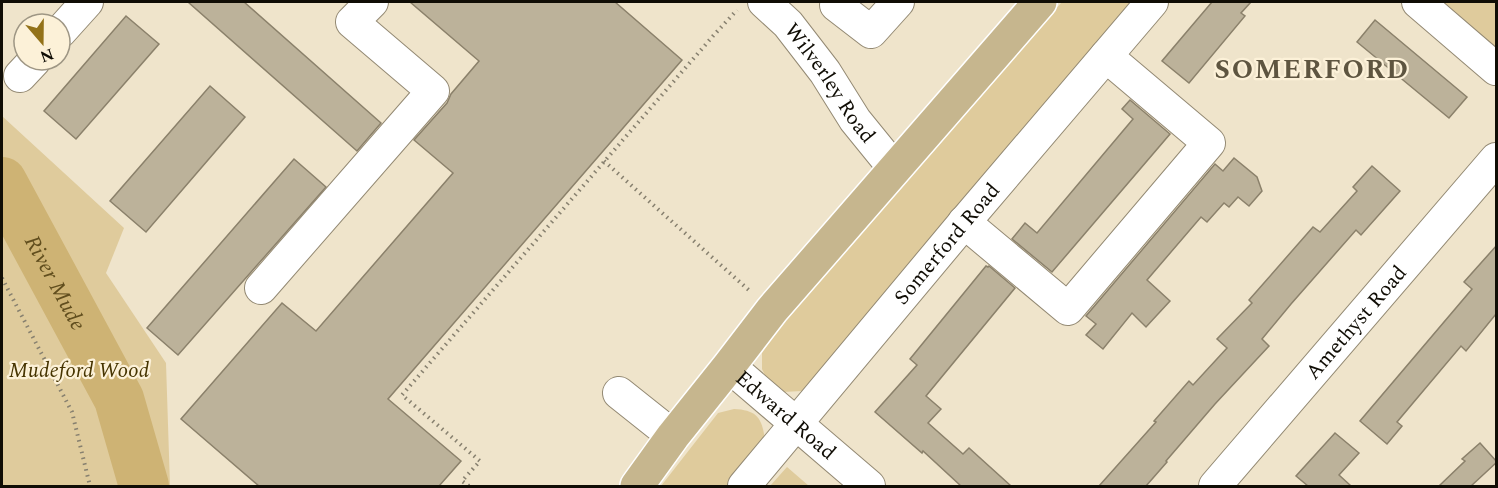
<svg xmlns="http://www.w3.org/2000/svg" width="1498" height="488" viewBox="0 0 1498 488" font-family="Spectral,serif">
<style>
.green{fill:#dfcb9c}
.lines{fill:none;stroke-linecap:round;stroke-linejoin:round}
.river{stroke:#ceb374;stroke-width:50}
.building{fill:#bcb29a;stroke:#8b816b;stroke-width:1.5}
.minor-casing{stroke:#938973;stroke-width:34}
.major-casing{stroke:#fff;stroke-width:36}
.path{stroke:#87806f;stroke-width:4;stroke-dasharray:1.5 4.5;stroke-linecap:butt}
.minor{stroke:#fff;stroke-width:32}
.major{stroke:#c6b68e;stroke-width:33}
.labels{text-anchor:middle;stroke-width:4.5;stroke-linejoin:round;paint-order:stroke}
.street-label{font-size:21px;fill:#100d05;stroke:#fcf1d8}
.park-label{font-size:21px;font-style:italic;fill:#463400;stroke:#fcf1d8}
.water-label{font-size:22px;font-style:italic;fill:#614e1e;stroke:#fcf1d8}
.district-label{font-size:27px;font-weight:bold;letter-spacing:1.5px;fill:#5e5540;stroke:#fcf1d8}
</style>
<rect width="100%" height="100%" fill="#efe4cb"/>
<g class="green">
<polygon points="1062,2 1135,2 810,387 802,391 783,392 767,380 762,369 762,353 782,324 1000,69"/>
<polygon points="1430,2 1496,2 1496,58"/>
<polygon points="2,116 124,228 106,273 166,363 170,486 2,486"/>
<path d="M734 409C757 410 762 418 765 440L731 486H661L718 413Z"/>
<polygon points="787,467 809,486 770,486"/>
</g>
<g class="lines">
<path class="river" id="s1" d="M2 182 119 399 144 486"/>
</g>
<g class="building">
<polygon points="188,2 244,2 381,123 357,151"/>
<polygon points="410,2 615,2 682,60 388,399 461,461 439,486 259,486 181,419 282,303 316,331 453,173 414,140 447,103 451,94 479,61"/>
<polygon points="1212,2 1251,2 1241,13 1245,16 1189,83 1162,61"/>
<polygon points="126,16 159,44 76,139 44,111"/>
<polygon points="1375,20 1467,97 1449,118 1357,42"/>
<polygon points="210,86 245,117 146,232 110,201"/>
<polygon points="1130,100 1170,134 1052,272 1012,239 1025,223 1037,233 1133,119 1122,109"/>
<polygon points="1234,158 1257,177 1262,191 1249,206 1238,197 1229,207 1224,203 1207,222 1201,217 1147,280 1170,301 1146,327 1132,313 1103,349 1086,335 1096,324 1086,316 1215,164 1223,171"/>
<polygon points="294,159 326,187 178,355 147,328"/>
<polygon points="1372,166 1400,191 1361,235 1356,230 1291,304 1262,339 1269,346 1215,404 1166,461 1167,462 1146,486 1099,486 1156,422 1154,421 1189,381 1193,385 1227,348 1217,339 1252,303 1249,300 1313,227 1320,232 1357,191 1353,187"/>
<polygon points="1497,245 1496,314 1466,351 1461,346 1397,422 1402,426 1387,444 1360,421 1472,289 1464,282"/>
<polygon points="986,266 988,267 989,266 1015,288 926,396 941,409 928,423 963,454 969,448 1011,486 961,486 923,451 922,453 875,412 917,365 910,359"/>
<polygon points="1335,433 1359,453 1339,475 1351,486 1308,486 1296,476"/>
<polygon points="1480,443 1497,462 1471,486 1439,486 1465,461 1462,459"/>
</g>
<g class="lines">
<g class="minor-casing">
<g id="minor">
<path id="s2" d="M764 2 788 24 825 72 855 120 894 168"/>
<polyline points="839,2 836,5 871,32 898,2"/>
<polyline points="1418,2 1496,69"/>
<polyline points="60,32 87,2"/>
<polyline points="20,76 35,60"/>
<polyline points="964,222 1068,309 1209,143 1106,56"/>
<polyline points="261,288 433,91 352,22 372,2"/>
<path id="s3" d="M729 366 869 486"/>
<polyline points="619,393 673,436"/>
<path id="s4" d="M744 486 962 225 1152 2"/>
<path id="s5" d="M1215 486 1496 159"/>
</g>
</g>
<g class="major-casing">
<polyline id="major" points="637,486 673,436 729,366 772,310 1040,2"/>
</g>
<g class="path">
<polyline points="604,161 751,292"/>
<polyline points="2,278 72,412 90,486"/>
<polyline points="469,486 462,481 480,461 402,395 713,36 737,10"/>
</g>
<use href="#minor" class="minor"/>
<use href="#major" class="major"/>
</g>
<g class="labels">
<g class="street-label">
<text dy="7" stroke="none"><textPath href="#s2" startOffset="105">Wilverley Road</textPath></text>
<text dy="7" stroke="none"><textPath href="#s4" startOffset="316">Somerford Road</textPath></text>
<text dy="7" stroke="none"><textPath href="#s5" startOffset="216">Amethyst Road</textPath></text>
<text dy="7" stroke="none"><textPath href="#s3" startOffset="75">Edward Road</textPath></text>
</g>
<g class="park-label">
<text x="79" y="377">Mudeford Wood</text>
</g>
<g class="water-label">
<text dy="8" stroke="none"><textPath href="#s1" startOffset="114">River Mude</textPath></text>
</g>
<g class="district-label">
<text x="1312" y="78">SOMERFORD</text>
</g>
</g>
<rect width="1498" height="488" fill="none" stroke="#100d05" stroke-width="6"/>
<g transform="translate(42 42) rotate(160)"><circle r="28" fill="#fcf1d8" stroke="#9e9684" stroke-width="1.5"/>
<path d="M0-4.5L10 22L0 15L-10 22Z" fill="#937219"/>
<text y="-9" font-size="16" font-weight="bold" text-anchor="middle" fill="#100d05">N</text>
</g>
</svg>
